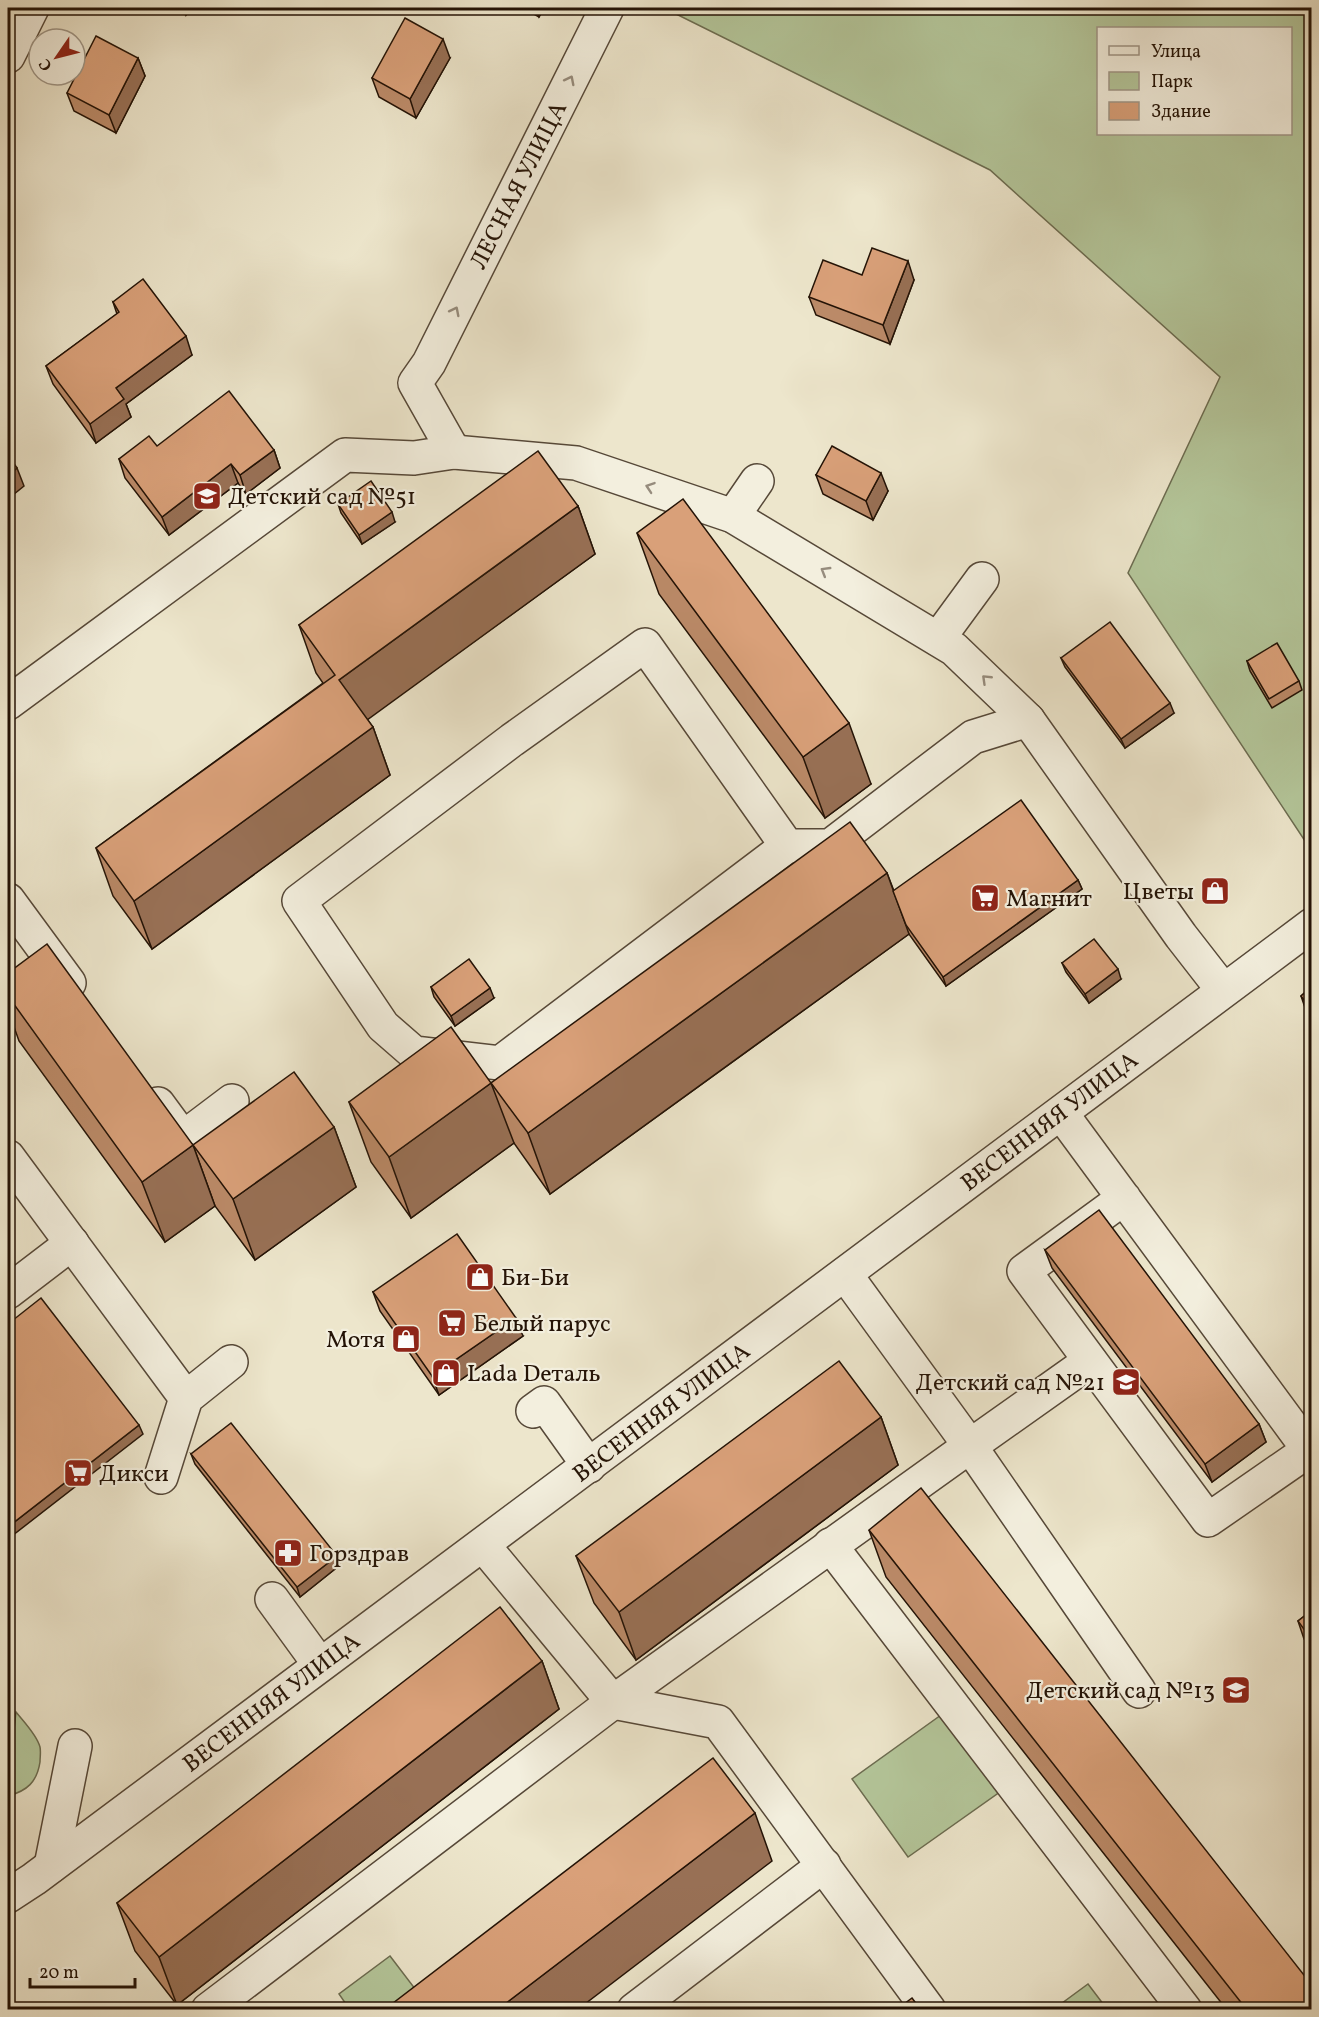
<svg xmlns="http://www.w3.org/2000/svg" width="1319" height="2017" viewBox="0 0 1319 2017" font-family="Vollkorn,serif">
<style>
.green{fill:#b4c69a;stroke:#6c6c50;stroke-width:1.5;fill-rule:evenodd}
.lines{fill:none;stroke-linecap:round;stroke-linejoin:round}
.minor-casing{stroke:#564838;stroke-width:36}
.minor{stroke:#f3efde;stroke-width:33}
.wall{fill:#bb8a68;stroke:#241306;stroke-width:1.5}
.shaded-wall{fill:#987055;stroke:#241306;stroke-width:1.5}
.building{fill:#d9a079;stroke:#241306;stroke-width:1.5}
.oneway{stroke:#968c7d}
.labels{text-anchor:middle;stroke-width:4.5;stroke-linejoin:round;paint-order:stroke}
.street-label{font-size:24px;fill:#241306;stroke:#f3efde}
.poi-label{font-size:24px;fill:#241306;stroke:#f3efde;text-anchor:start}
</style>
<rect width="100%" height="100%" fill="#ede6cc"/>
<filter id="stains"><feTurbulence type="fractalNoise" baseFrequency=".00333" numOctaves="4"/><feColorMatrix values="0 0 0 0 .2 0 0 0 0 .09 0 0 0 0 .02 0 0 0 .5 -.17"/></filter>
<radialGradient id="worn" r=".72"><stop offset=".6" stop-color="#630" stop-opacity="0"/><stop offset="1" stop-color="#630" stop-opacity=".3"/></radialGradient>
<g class="green">
<path d="M664 8H1311L1312 837 1305 841 1128 573 1220 377 990 170ZM1098 28H1290V134H1098Z"/>
<polygon points="948,1710 1004,1789 908,1857 852,1779"/>
<path d="M16 1712C24 1722 37 1735 40 1747 41 1752 40 1757 40 1762 37 1782 27 1791 8 1796V1741L14 1729Z"/>
<polygon points="390,1956 419,1994 398,2009 350,2010 339,1994"/>
<polygon points="1088,1984 1107,2009 1054,2009"/>
</g>
<g class="lines">
<g class="minor-casing">
<g id="minor">
<polyline points="8,56 32,8"/>
<polyline points="454,452 415,383 429,363 607,8"/>
<polyline points="733,516 757,481"/>
<polyline points="938,639 982,579"/>
<polyline points="8,703 345,455 414,458 454,452 576,463 733,516 954,649 1028,720"/>
<polyline points="787,846 645,645 512,740 299,901 383,1026 414,1053 500,1063 787,846 830,846 973,737 1028,720 1181,936 1223,990"/>
<polyline points="8,900 69,983"/>
<polyline points="158,1104 183,1138 232,1101"/>
<polyline points="1061,1113 1309,1450 1208,1520 1024,1271 1124,1198"/>
<polyline points="8,1157 186,1398"/>
<polyline points="8,1292 72,1243"/>
<polyline points="1090,1361 970,1446 1139,1691"/>
<polyline points="533,1411 544,1403 589,1466"/>
<polyline points="161,1477 186,1398 231,1362"/>
<polyline points="483,1545 613,1702 718,1722 929,2010"/>
<polyline points="830,1545 1185,2010"/>
<polyline points="272,1599 320,1665"/>
<polyline points="51,1866 75,1746"/>
<polyline points="8,1896 34,1879 1312,925"/>
<polyline points="208,2010 613,1702 970,1446 845,1274"/>
<polyline points="634,2010 824,1865"/>
</g>
</g>
<use href="#minor" class="minor"/>
</g>
<g class="wall">
<polygon points="172,8 190,8 186,15"/>
<polygon points="523,8 544,8 539,17"/>
<polygon points="138,58 145,76 116,133 74,111 67,93"/>
<polygon points="450,58 416,118 379,97 372,78"/>
<polygon points="862,275 914,280 890,344 816,315 809,297"/>
<polygon points="113,302 192,355 126,404 131,417 96,443 53,384 46,366 117,314"/>
<polygon points="157,446 274,450 280,468 246,494 238,483 169,535 125,478 119,459"/>
<polygon points="816,475 888,491 873,520 823,494"/>
<polygon points="338,504 395,522 362,544 341,513"/>
<polygon points="578,506 595,554 367,719 373,727 390,775 152,949 113,896 96,848 323,683 316,673 299,625"/>
<polygon points="637,533 871,784 825,818 659,594"/>
<polygon points="1061,658 1174,713 1125,748 1065,667"/>
<polygon points="1247,661 1299,681 1302,690 1272,708 1250,671"/>
<polygon points="887,873 894,891 1078,880 1082,889 946,986 909,934 550,1194 514,1143 411,1218 371,1162 349,1102 491,1083"/>
<polygon points="1062,963 1121,979 1089,1003 1066,972"/>
<polygon points="8,973 193,1145 215,1206 165,1242 19,1041 8,1010"/>
<polygon points="431,987 494,998 455,1026 434,997"/>
<polygon points="1311,987 1311,1025 1301,996"/>
<polygon points="334,1127 356,1187 255,1260 215,1206 193,1145"/>
<polygon points="1045,1250 1259,1424 1266,1442 1212,1482 1052,1268"/>
<polygon points="373,1292 523,1336 439,1395 380,1311"/>
<polygon points="881,1417 898,1465 636,1660 594,1603 576,1556"/>
<polygon points="191,1454 340,1565 300,1597 195,1464"/>
<polygon points="869,1530 1311,2010 1227,2010 886,1577"/>
<polygon points="1311,1611 1311,1649 1304,1639 1298,1621"/>
<polygon points="542,1661 559,1709 177,2005 135,1951 117,1903"/>
</g>
<g class="shaded-wall">
<polygon points="184,8 190,8 186,15"/>
<polygon points="536,8 544,8 539,17"/>
<polygon points="443,39 450,58 416,118 410,99"/>
<polygon points="138,58 145,76 116,133 109,115"/>
<polygon points="908,261 914,280 890,344 883,325"/>
<polygon points="186,336 192,355 126,404 131,417 96,443 90,424 116,388"/>
<polygon points="274,450 280,468 246,494 240,475"/>
<polygon points="231,464 238,483 169,535 162,517"/>
<polygon points="17,468 24,486 8,499 8,476"/>
<polygon points="881,473 888,491 873,520 866,501"/>
<polygon points="578,506 595,554 356,728 339,680"/>
<polygon points="392,512 395,522 362,544 359,535"/>
<polygon points="1170,703 1174,713 1125,748 1121,739"/>
<polygon points="849,723 871,784 825,818 803,757"/>
<polygon points="373,727 390,775 152,949 134,901"/>
<polygon points="887,873 909,934 550,1194 528,1133"/>
<polygon points="1078,880 1082,889 946,986 943,977"/>
<polygon points="1118,969 1121,979 1089,1003 1085,994"/>
<polygon points="490,988 494,998 455,1026 451,1016"/>
<polygon points="491,1083 514,1143 411,1218 389,1157"/>
<polygon points="334,1127 356,1187 255,1260 233,1199"/>
<polygon points="193,1145 215,1206 165,1242 142,1182"/>
<polygon points="516,1318 523,1336 439,1395 432,1376"/>
<polygon points="881,1417 898,1465 636,1660 619,1612"/>
<polygon points="1259,1424 1266,1442 1212,1482 1205,1464"/>
<polygon points="139,1425 143,1434 8,1539 8,1527"/>
<polygon points="337,1556 340,1565 300,1597 297,1587"/>
<polygon points="542,1661 559,1709 177,2005 159,1957"/>
<polygon points="755,1813 772,1861 577,2010 497,2010"/>
</g>
<g class="building">
<polygon points="405,18 443,39 410,99 372,78"/>
<polygon points="96,36 138,58 109,115 67,93"/>
<polygon points="872,248 908,261 883,325 809,297 823,260 862,275"/>
<polygon points="143,279 186,336 116,388 124,399 90,424 46,366 119,312 113,302"/>
<polygon points="229,391 274,450 240,475 231,464 162,517 119,459 149,436 157,446"/>
<polygon points="832,446 881,473 866,501 816,475"/>
<polygon points="538,451 578,506 339,680 373,727 134,901 96,848 335,675 299,625"/>
<polygon points="8,455 17,468 8,476"/>
<polygon points="371,481 392,512 359,535 338,504"/>
<polygon points="683,499 849,723 803,757 637,533"/>
<polygon points="1110,622 1170,703 1121,739 1061,658"/>
<polygon points="1277,643 1299,681 1269,699 1247,661"/>
<polygon points="1021,800 1078,880 943,977 906,925 893,891"/>
<polygon points="850,822 887,873 528,1133 491,1083"/>
<polygon points="1094,939 1118,969 1085,994 1062,963"/>
<polygon points="47,944 193,1145 142,1182 8,996 8,973"/>
<polygon points="469,959 490,988 451,1016 431,987"/>
<polygon points="1311,987 1311,1009 1301,996"/>
<polygon points="451,1027 491,1083 389,1157 349,1102"/>
<polygon points="294,1072 334,1127 233,1199 193,1145"/>
<polygon points="1099,1210 1259,1424 1205,1464 1045,1250"/>
<polygon points="457,1234 516,1318 432,1376 373,1292"/>
<polygon points="41,1298 139,1425 8,1527 8,1324"/>
<polygon points="839,1361 881,1417 619,1612 576,1556"/>
<polygon points="231,1423 337,1556 297,1587 191,1454"/>
<polygon points="921,1488 1311,1984 1311,2005 1306,2010 1247,2010 869,1530"/>
<polygon points="500,1607 542,1661 159,1957 117,1903"/>
<polygon points="1311,1611 1311,1639 1298,1621"/>
<polygon points="713,1758 755,1813 497,2010 384,2010"/>
<polygon points="912,1998 921,2010 896,2010"/>
</g>
<defs><path id="oneway-chevron" d="M-2-3.5L2.5 0L-2 3.5" fill="none" stroke-width="1.6" stroke-linecap="round" stroke-linejoin="round" transform="scale(1.5)"/></defs>
<g class="oneway">
<use href="#oneway-chevron" transform="translate(570 80) rotate(-63)"/>
<use href="#oneway-chevron" transform="translate(455 311) rotate(-63)"/>
<use href="#oneway-chevron" transform="translate(650 487) rotate(-161)"/>
<use href="#oneway-chevron" transform="translate(825 571) rotate(-149)"/>
<use href="#oneway-chevron" transform="translate(986 679) rotate(-136)"/>
</g>
<defs>
<g id="school-square" transform="scale(1.5)"><rect x="-9" y="-9" width="18" height="18" rx="4" fill="#8f2418" stroke="#f3efde"/><path d="M0-5L7-2L0 1L-7-2ZM-4 1L0 2.5L4 1V4Q0 6-4 4Z" fill="#fff"/></g>
<g id="shop-square" transform="scale(1.5)"><rect x="-9" y="-9" width="18" height="18" rx="4" fill="#8f2418" stroke="#f3efde"/><path d="M-5-2.5h2.3a2.7 3.5 0 0 1 5.4 0H5L5.5 6h-11ZM-1.5-2.5h3a1.5 2.3 0 0 0-3 0Z" fill="#fff"/></g>
<g id="supermarket-square" transform="scale(1.5)"><rect x="-9" y="-9" width="18" height="18" rx="4" fill="#8f2418" stroke="#f3efde"/><path d="M-6-5.5h2.5l.6 2H6L4.5 2H-2.5L-4.4-4H-6ZM-1.5 3.2a1.3 1.3 0 1 0 .1 0ZM3 3.2a1.3 1.3 0 1 0 .1 0Z" fill="#fff"/></g>
<g id="pharmacy-square" transform="scale(1.5)"><rect x="-9" y="-9" width="18" height="18" rx="4" fill="#8f2418" stroke="#f3efde"/><path d="M-2-6h4v4h4v4h-4v4h-4v-4h-4v-4h4Z" fill="#fff"/></g>
</defs>
<g fill-rule="evenodd">
<use href="#school-square" x="207" y="496"/>
<use href="#shop-square" x="1215" y="891"/>
<use href="#supermarket-square" x="985" y="898"/>
<use href="#shop-square" x="480" y="1277"/>
<use href="#supermarket-square" x="452" y="1323"/>
<use href="#shop-square" x="406" y="1339"/>
<use href="#shop-square" x="446" y="1373"/>
<use href="#school-square" x="1126" y="1382"/>
<use href="#supermarket-square" x="78" y="1473"/>
<use href="#pharmacy-square" x="288" y="1553"/>
<use href="#school-square" x="1236" y="1690"/>
</g>
<g class="labels">
<g class="street-label">
<text transform="translate(518 185) rotate(-63)" y="8">ЛЕСНАЯ УЛИЦА</text>
<text transform="translate(1049 1121) rotate(-37)" y="8">ВЕСЕННЯЯ УЛИЦА</text>
<text transform="translate(661 1412) rotate(-37)" y="8">ВЕСЕННЯЯ УЛИЦА</text>
<text transform="translate(271 1702) rotate(-37)" y="8">ВЕСЕННЯЯ УЛИЦА</text>
</g>
<g class="poi-label">
<text x="228" y="504">Детский сад №51</text>
<text x="1194" y="899" text-anchor="end">Цветы</text>
<text x="1006" y="906">Магнит</text>
<text x="501" y="1285">Би-Би</text>
<text x="473" y="1331">Белый парус</text>
<text x="385" y="1347" text-anchor="end">Мотя</text>
<text x="467" y="1381">Lada Dеталь</text>
<text x="1105" y="1390" text-anchor="end">Детский сад №21</text>
<text x="99" y="1481">Дикси</text>
<text x="309" y="1561">Горздрав</text>
<text x="1215" y="1698" text-anchor="end">Детский сад №13</text>
</g>
</g>
<rect width="1319" height="2017" fill="none" stroke="#ede6cc" stroke-width="30"/>
<rect x="9" y="9" width="1301" height="1999" fill="none" stroke="#241306" stroke-width="3"/>
<rect x="15" y="15" width="1289" height="1987" fill="none" stroke="#241306" stroke-width="1.5"/>
<rect x="1097" y="27" width="195" height="108" fill="#f3efde" stroke="#a09788" stroke-width="1.5"/>
<rect x="1109" y="46" width="30" height="9" fill="#f3efde" stroke="#a09788" stroke-width="1.5"/>
<text x="1151" y="57" font-size="18" fill="#241306">Улица</text>
<rect x="1109" y="72" width="30" height="18" fill="#b4c69a" stroke="#a09788" stroke-width="1.5"/>
<text x="1151" y="87" font-size="18" fill="#241306">Парк</text>
<rect x="1109" y="102" width="30" height="18" fill="#d9a079" stroke="#a09788" stroke-width="1.5"/>
<text x="1151" y="117" font-size="18" fill="#241306">Здание</text>
<g transform="translate(57 57) rotate(235)"><circle r="28" fill="#f3efde" stroke="#a09788" stroke-width="1.5"/>
<path d="M0-4.5L10 22L0 15L-10 22Z" fill="#8f2418"/>
<text y="-9" font-size="16" font-weight="bold" text-anchor="middle" fill="#241306">С</text>
</g>
<path d="M30 1978v9h105v-9" fill="none" stroke="#241306" stroke-width="3"/>
<text x="39" y="1978" font-size="18" fill="#241306" stroke="#f3efde" stroke-width="4.5" paint-order="stroke">20 m</text>
<rect width="100%" height="100%" filter="url(#stains)"/>
<rect width="100%" height="100%" fill="url(#worn)"/>
</svg>
